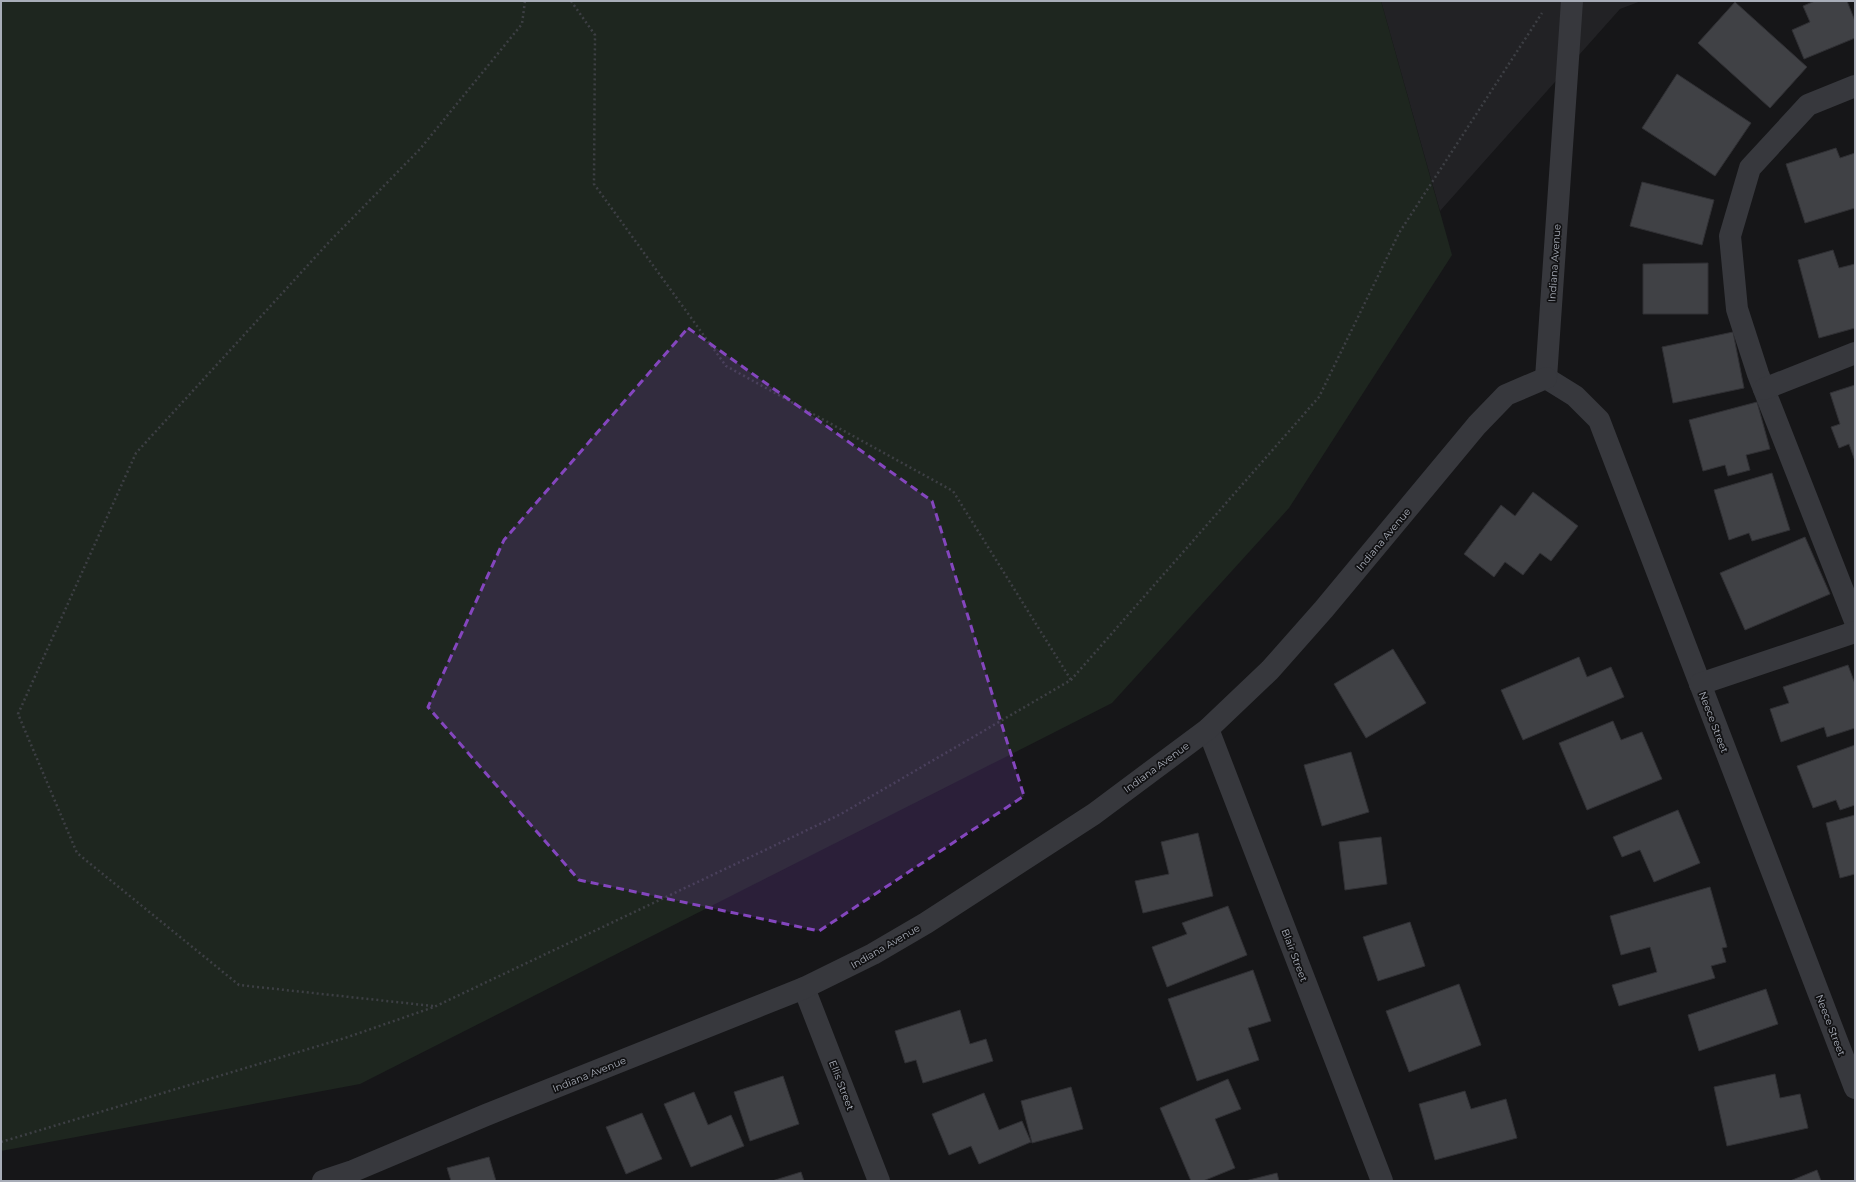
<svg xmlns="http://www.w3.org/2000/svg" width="1856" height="1182" viewBox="0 0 1856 1182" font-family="Montserrat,sans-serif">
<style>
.built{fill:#222225}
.green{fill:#1e261f}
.building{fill:#404145;stroke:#303034}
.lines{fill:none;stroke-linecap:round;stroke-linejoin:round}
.path{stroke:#3d3f44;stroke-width:2.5;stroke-dasharray:2 3;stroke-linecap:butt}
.minor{stroke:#37383d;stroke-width:22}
.marked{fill:#8446be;fill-opacity:0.2;stroke:#8446be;stroke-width:3;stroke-dasharray:8 5;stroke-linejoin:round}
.labels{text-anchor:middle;stroke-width:3.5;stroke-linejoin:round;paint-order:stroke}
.street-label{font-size:10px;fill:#a8adb8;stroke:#111113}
</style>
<rect width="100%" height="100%" fill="#161618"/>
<polygon class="built" points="1381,1 1641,1 1620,9 1440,211"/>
<polygon class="green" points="1,1 1381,1 1452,255 1289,508 1112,703 360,1084 1,1151"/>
<g class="building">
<polygon points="1815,1 1847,1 1855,21 1855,38 1804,59 1792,30 1810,22 1803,6"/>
<polygon points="1735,2 1807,67 1770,108 1698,43"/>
<polygon points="1677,74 1751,123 1715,176 1642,128"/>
<polygon points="1836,148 1840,158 1855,153 1855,208 1805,223 1786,164"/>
<polygon points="1642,182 1714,200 1702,245 1630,226"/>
<polygon points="1833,250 1839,268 1855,264 1855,328 1819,338 1798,260"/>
<polygon points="1708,263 1708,314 1643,314 1643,264"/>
<polygon points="1733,332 1744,388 1673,403 1662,347"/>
<polygon points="1855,385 1855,461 1849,444 1839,448 1831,427 1840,424 1830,393"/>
<polygon points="1757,402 1770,449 1746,455 1750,470 1728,476 1725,465 1703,471 1689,420"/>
<polygon points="1772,473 1790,530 1752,541 1749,533 1729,540 1714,490"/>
<polygon points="1533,492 1578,526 1551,561 1540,553 1523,575 1505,562 1494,577 1464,554 1501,505 1515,516"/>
<polygon points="1805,537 1830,594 1745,630 1720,573"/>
<polygon points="1393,649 1426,703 1366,738 1334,684"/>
<polygon points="1579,657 1587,677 1611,667 1624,697 1523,740 1501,690"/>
<polygon points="1848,665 1855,684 1855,728 1827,737 1824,727 1781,742 1770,709 1789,703 1783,687"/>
<polygon points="1613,721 1621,740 1642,732 1662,779 1587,810 1559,743"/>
<polygon points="1855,745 1855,805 1840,810 1836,800 1813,808 1797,766"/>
<polygon points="1351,752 1369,812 1322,826 1304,765"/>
<polygon points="1678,810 1700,863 1654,882 1640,850 1622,857 1613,837"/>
<polygon points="1855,815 1855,874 1840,878 1826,823"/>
<polygon points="1198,833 1213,896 1143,913 1135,881 1169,874 1161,842"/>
<polygon points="1381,837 1387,884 1345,890 1339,842"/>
<polygon points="1710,887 1727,947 1722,948 1726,962 1711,966 1715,978 1619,1006 1612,985 1657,972 1650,947 1621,955 1610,916"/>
<polygon points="1228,906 1247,955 1167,987 1152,947 1187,934 1182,923"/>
<polygon points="1410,922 1425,966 1378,981 1363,937"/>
<polygon points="1253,970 1271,1021 1248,1028 1259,1060 1197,1081 1168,999"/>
<polygon points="1459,984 1481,1045 1409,1072 1386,1011"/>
<polygon points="1766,989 1778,1024 1699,1051 1688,1015"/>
<polygon points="960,1010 970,1044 986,1039 993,1061 923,1083 916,1060 905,1063 895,1031"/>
<polygon points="1775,1074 1780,1098 1800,1094 1808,1128 1727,1146 1714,1087"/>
<polygon points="783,1076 799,1124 750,1141 734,1092"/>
<polygon points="1228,1079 1241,1109 1215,1119 1235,1168 1203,1181 1191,1181 1160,1108"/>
<polygon points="1071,1087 1083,1129 1032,1143 1021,1101"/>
<polygon points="1465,1091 1471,1109 1506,1099 1517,1138 1435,1160 1419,1104"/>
<polygon points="694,1092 708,1125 731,1115 744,1146 691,1167 664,1104"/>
<polygon points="984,1093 999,1130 1022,1121 1031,1142 979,1164 971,1146 949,1155 932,1114"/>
<polygon points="642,1113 662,1159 626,1174 606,1127"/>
<polygon points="489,1157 496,1181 451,1181 447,1168"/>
<polygon points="1817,1170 1821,1181 1790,1181"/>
<polygon points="801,1172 804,1181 772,1181"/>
<polygon points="1277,1173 1279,1181 1245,1181"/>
</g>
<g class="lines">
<g class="path">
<polyline points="571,1 595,35 594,184 726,366 953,491 1071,680"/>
<polyline points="433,1006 239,985 77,853 18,714 136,453 330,241 420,149 522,24 525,1"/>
<polyline points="1,1142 348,1037 434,1007 841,814 1071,680 1319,397 1399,233 1542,13"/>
</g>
<g class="minor">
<polyline points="1855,86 1808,105 1750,168 1730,236 1737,309 1758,374 1855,621"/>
<polyline points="1546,378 1575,396 1599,420 1855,1088"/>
<polyline points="1546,378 1572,1"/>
<polyline points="1764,389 1855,353"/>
<polyline points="1700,684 1855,632"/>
<polyline points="1208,729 1382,1181"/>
<polyline points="804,988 879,1181"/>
<polyline points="323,1181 353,1171 486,1115 804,988 873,954 926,923 1094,814 1208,729 1270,670 1324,609 1477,425 1506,395 1546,378"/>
</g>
</g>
<path class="marked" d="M688 328 932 501 1024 796 819 931 579 880 428 707 504 540Z"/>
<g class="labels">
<g class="street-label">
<text transform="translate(1554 263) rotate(-86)" y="4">Indiana Avenue</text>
<text transform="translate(1383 539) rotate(-50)" y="4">Indiana Avenue</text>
<text transform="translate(1714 722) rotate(69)" y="4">Neece Street</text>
<text transform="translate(1156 767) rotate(-36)" y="4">Indiana Avenue</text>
<text transform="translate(885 946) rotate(-30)" y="4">Indiana Avenue</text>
<text transform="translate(1295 955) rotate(69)" y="4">Blair Street</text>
<text transform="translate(1831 1025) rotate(69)" y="4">Neece Street</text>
<text transform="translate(589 1074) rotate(-22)" y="4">Indiana Avenue</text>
<text transform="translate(842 1085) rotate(69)" y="4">Ellis Street</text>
</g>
</g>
<rect width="1856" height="1182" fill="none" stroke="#a8adb8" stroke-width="4"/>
</svg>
